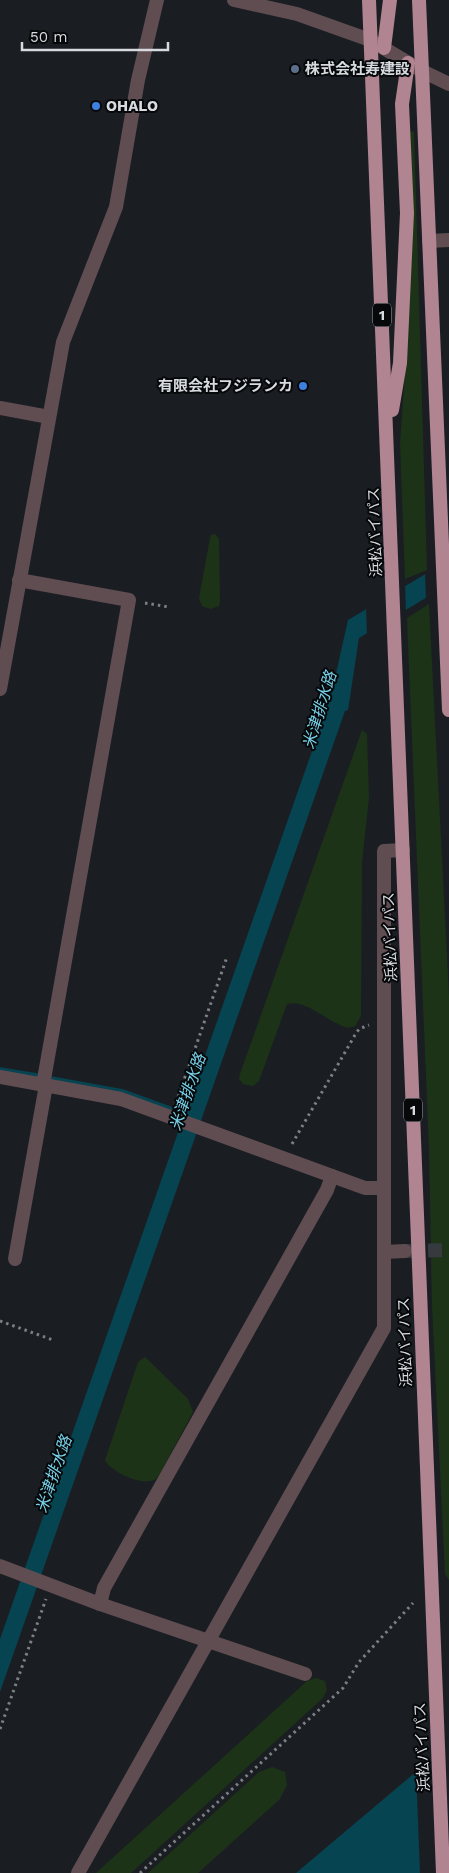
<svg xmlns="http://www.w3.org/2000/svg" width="449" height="1873" viewBox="0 0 449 1873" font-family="'Work Sans','Noto Sans JP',sans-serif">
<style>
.green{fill:#1c3318}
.water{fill:#064451}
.pier{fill:#1a1e23}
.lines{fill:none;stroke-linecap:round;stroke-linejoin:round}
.stream{stroke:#064451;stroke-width:5.5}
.minor-tunnel{stroke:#363a3f;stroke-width:14;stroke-dasharray:14 7;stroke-linecap:butt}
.path{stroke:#7c8084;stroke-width:3;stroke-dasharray:2.5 4;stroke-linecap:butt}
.minor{stroke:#604d52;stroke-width:14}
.tertiary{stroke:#604d52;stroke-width:14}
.trunk{stroke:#b08490;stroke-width:14}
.service-dot{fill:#5c6f8a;stroke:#06080a;stroke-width:2}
.shop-dot{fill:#3f7fe0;stroke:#06080a;stroke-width:2}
.labels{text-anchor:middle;stroke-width:4;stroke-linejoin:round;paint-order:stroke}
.shield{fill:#06080a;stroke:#989b9e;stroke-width:1}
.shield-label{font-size:14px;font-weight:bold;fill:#d7dade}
.poi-label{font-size:15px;font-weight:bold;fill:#d7dade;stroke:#06080a;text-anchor:start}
.street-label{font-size:15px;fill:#d7dade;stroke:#06080a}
.water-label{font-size:16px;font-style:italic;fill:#77d0e7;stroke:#06080a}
</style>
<rect width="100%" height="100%" fill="#1a1e23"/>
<g class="green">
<polygon points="409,131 414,132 427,570 405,579 400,443 407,347"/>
<polygon points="215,534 219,539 220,601 219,606 211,609 202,606 199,598 210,538 211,535"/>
<polygon points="429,604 449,996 449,1580 445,1574 432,1305 429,1149 407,618"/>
<path d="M362 730 367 734 369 798 362 862 361 1016 355 1026C339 1035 310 997 287 1004L259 1081 253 1086 243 1084 239 1079 240 1074Z"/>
<path d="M145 1357 188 1399 193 1412 160 1474C157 1478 155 1481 150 1481 138 1484 110 1471 105 1460L138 1362Z"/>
<polygon points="316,1678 325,1681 327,1690 323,1698 131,1873 96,1873 307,1681"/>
<polygon points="272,1767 285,1772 287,1785 280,1799 198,1873 148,1873 259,1772"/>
</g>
<g class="water">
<polygon points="449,560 449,584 359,638 348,710 345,711 0,1692 0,1639 330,700 348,620"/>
<polygon points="449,1744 449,1873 296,1873"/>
</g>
<g class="pier">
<polygon points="448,558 449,587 426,601 425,572"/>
<polygon points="405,584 406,613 367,636 366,607"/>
<polygon points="449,1741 449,1873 420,1873 416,1769"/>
</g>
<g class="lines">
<g class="stream">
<polyline points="0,1070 37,1076"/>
<polyline points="51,1079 123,1092 170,1109"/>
</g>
<polyline class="minor-tunnel" points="407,1251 449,1250"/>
<g class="path">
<polyline points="145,603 169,607"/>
<polyline points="176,1103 227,957"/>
<polyline points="292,1144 355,1035 359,1029 369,1025"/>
<polyline points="0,1321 53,1340"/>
<polyline points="0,1729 46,1599"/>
<polyline points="140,1873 343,1688 359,1662 413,1603"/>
</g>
<g class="minor">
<polyline points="429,241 449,240"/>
<polyline points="0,408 49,417"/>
<polyline points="19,580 129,600 43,1085"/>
<polyline points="0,1077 121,1099 365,1188 384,1188"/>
<polyline points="384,1252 405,1251"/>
<polyline points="15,1259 46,1085"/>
<polyline points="0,1566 100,1604 305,1674"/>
<polyline points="100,1604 104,1588 327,1190 332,1176"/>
<polyline points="78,1873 384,1328 384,851 403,850"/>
</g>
<g class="tertiary">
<polyline points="234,0 297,14 370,40 422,71 449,84"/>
<polyline points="0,689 63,342 116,207 138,80 157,0"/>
</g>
<g class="trunk">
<polyline points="369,0 443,1873"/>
<polyline points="419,0 449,710"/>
<polyline points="384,48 390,0"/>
<polyline points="392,410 400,363 407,213 402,104 408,63"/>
</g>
</g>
<circle class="service-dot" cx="295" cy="69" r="5"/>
<g class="shop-dot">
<circle cx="96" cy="106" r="5"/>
<circle cx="303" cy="386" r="5"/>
</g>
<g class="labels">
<g class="shield">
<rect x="373" y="303.5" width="18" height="23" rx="4"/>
<rect x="404" y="1098.5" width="18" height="23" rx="4"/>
</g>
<g class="shield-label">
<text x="382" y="320">1</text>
<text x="413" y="1115">1</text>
</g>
<g class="poi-label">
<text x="305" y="74">株式会社寿建設</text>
<text x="106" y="111">OHALO</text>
<text x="293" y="391" text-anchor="end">有限会社フジランカ</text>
</g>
<g class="street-label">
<text transform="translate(375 532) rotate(-92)" y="5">浜松バイパス</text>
<text transform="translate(390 937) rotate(-92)" y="5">浜松バイパス</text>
<text transform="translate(405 1342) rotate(-92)" y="5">浜松バイパス</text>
<text transform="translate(422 1747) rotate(-93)" y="5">浜松バイパス</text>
</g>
<g class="water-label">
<text transform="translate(319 710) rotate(-73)" y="6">米津排水路</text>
<text transform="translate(187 1092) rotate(-71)" y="6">米津排水路</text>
<text transform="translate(53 1474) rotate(-71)" y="6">米津排水路</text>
</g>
</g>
<path d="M22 42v8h146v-8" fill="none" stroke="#d7dade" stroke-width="2.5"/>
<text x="30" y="42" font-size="15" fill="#d7dade" stroke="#06080a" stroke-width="4" paint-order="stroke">50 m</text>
</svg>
